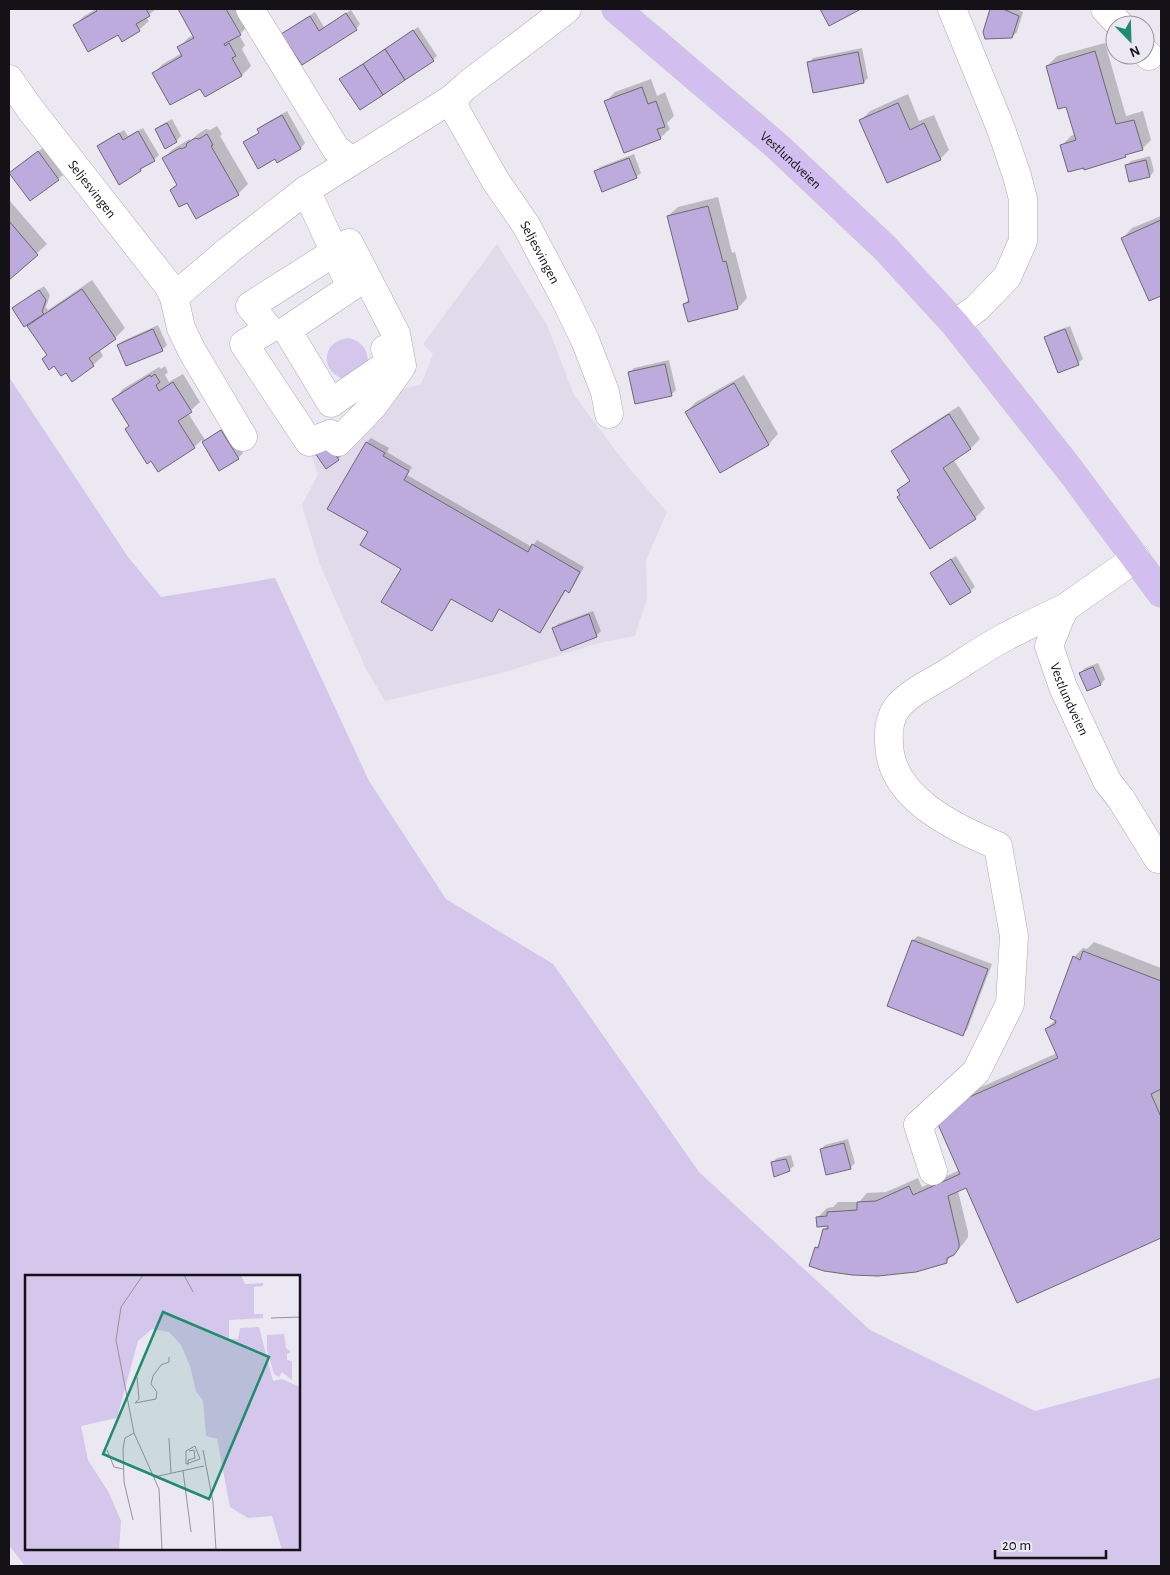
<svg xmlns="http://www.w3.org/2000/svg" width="1170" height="1575" viewBox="0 0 1170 1575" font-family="'Alegreya Sans',sans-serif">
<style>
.built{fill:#e0daeb}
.green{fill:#d4c7eb;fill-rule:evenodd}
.shadow{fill:#0003}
.building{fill:#beabde;stroke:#6c6971}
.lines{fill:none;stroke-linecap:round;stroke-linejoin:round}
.minor-casing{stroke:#adaab3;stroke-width:29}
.major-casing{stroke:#c7c6c7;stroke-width:29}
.minor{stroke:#fff;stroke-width:28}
.major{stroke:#d2bfef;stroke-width:28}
.labels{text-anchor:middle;stroke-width:5;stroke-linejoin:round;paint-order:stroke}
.street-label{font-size:14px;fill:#141216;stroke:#ebe8f2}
.inset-road{fill:none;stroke:#95929a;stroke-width:1}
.view{fill:#1e8d6d;fill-opacity:0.15;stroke:#1e8d6d;stroke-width:2.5}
.inset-edge{fill:none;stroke:#141216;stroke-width:2.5}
</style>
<rect width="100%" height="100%" fill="#ebe8f2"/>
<polygon class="built" points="497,244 547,325 574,395 628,467 667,512 646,560 647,598 635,636 603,642 498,674 385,701 366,669 320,565 302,505 318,474 308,446 400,390 421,384 433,354 423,344"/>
<g class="green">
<path d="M349 338C362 341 368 350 368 363L348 380C319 375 320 340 349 338Z"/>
<path d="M9 377 128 557 161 597 275 578 369 781 446 899 553 964 699 1172 870 1330 1035 1411 1161 1377V1566H25L9 1545ZM26 1276H299V1549H26Z"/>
</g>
<g class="shadow">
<polygon points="96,9 156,9 146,17 149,21 139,30 118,34 75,25 84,16"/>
<polygon points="181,9 241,9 250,24 239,35 245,45 242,49 251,66 242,75 201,87 154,73 163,64 182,53 179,47 188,38 194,35 180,10"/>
<polygon points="992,9 1016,9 1023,12 1017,32 1012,37 984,32"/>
<polygon points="351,10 360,24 356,29 283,34 287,30 315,12 324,27"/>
<polygon points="418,27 437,56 433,60 341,79 345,75"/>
<polygon points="1105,43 1126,116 1143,111 1151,140 1142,149 1129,153 1125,156 1062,145 1071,136 1075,134 1067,106 1047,66 1057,56"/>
<polygon points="862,48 868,78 864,82 809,63 813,58"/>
<polygon points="651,79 657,96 665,92 674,116 667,123 670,129 660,138 606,101 615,92"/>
<polygon points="908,94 919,121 934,115 949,150 940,159 861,120 870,111"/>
<polygon points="287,111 305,143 301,148 277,161 275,158 245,142 260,132 258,129 263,125"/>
<polygon points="172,119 181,136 176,141 156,129 161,125"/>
<polygon points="217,126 222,134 220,136 248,184 238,194 187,201 171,190 178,183 163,159 173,149 190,139 191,141 198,134 206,129 210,130"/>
<polygon points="143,128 159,155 154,160 145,165 141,170 98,146 103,142 124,130 128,136"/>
<polygon points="43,148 63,175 58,179 15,168"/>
<polygon points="634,154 641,173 636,177 596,172 600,167"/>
<polygon points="1150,156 1154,171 1150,176 1130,181 1126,166 1131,161"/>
<polygon points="718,197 732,253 735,252 747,298 738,308 689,320 684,304 689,299 668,216 678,207"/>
<polygon points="10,201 47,244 9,279 9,202"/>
<polygon points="1161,216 1161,294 1150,299 1123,238 1132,228"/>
<polygon points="92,280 125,328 115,338 99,349 103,356 93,365 66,371 48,354 29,326 35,320 34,319 13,308 44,286 50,295 46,307 48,310"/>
<polygon points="158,325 167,345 162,350 118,345 123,341"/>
<polygon points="1070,326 1083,359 1078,363 1046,338 1050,333"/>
<polygon points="669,360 676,390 671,395 629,373 634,368"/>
<polygon points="165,366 168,372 165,375 169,382 183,374 200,402 188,413 205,440 226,426 243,453 238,458 220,469 202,440 194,447 130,425 114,399 123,389 159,367 161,369"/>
<polygon points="744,375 778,434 769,444 721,471 686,412 696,402"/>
<polygon points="959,406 980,439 971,448 953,459 985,508 975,518 930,547 899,490 911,479 893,451 903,442"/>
<polygon points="331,437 343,455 327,467"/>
<polygon points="371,438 389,448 387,452 412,467 407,475 532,547 537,540 584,567 573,587 568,591 566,590 544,627 540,632 500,609 491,620 452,598 436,625 432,630 402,568 369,531 329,508 367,442"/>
<polygon points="956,556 975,587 970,591 931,573 936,568"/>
<polygon points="593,611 601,631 596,636 554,628 558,624"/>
<polygon points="1098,663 1105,679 1101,684 1088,689 1080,673 1085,668"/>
<polygon points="918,936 992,964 967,1030 963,1034 888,1006 913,940"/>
<polygon points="1094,942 1161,968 1161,1237 1018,1301 967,1187 958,1191 968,1232 968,1237 963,1244 946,1262 816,1248 820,1243 824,1229 829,1225 818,1217 827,1208 833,1207 838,1202 859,1202 867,1193 886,1192 918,1178 922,1187 960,1170 944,1104 1057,1053 1046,1029 1056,1019 1074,957 1083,948 1087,949"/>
<polygon points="848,1139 855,1163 850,1168 821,1150 825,1145"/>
<polygon points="791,1155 794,1166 789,1170 772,1163 777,1158"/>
</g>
<g class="building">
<polygon points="95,9 146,9 150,16 136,24 140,31 122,42 118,35 88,52 73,25 97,11"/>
<polygon points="178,9 226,9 241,35 224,44 225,46 229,43 236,56 232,58 242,76 205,97 200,89 170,105 152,73 182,56 177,47 194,38"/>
<polygon points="820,9 861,9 829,26"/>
<polygon points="990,9 1003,9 1019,16 1012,38 985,39 983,32"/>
<polygon points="346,13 357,30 302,65 281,34 310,16 319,31"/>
<polygon points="413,30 434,61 405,80 385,49"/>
<polygon points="385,49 405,80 383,95 363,64"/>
<polygon points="1095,51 1116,124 1134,120 1143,150 1125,155 1126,157 1084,170 1084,168 1068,172 1060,145 1076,140 1066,107 1058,109 1046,66"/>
<polygon points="858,52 864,83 813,93 807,62"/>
<polygon points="363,64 383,95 360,110 339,79"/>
<polygon points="642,87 648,104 656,101 665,127 657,129 661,139 624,153 604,101"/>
<polygon points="898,103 910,130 924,123 941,160 887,183 859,120"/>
<polygon points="282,115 301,149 277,163 275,159 258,169 243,142 259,133 257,129"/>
<polygon points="167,123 177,142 165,149 155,129"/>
<polygon points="138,131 155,161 140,169 141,171 119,185 97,146 119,133 123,140"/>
<polygon points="207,134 213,145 211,146 239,195 196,219 187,203 179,207 170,190 177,185 162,158 180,148 181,149 186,147 187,143 195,138 199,139"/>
<polygon points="38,151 59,180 30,201 9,173"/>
<polygon points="629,158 637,178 602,192 594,171"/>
<polygon points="1146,160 1150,177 1129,182 1125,165"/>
<polygon points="708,206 723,262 726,261 738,309 688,322 683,304 689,302 667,216"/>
<polygon points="1161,220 1161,296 1149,301 1121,238"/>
<polygon points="9,221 38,255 9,280"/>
<polygon points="82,289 116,339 89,358 94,366 72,382 66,373 61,376 54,366 49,370 42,359 47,355 27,326"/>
<polygon points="39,290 46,300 42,312 44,314 24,327 12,308"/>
<polygon points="153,329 163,351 126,366 117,345"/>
<polygon points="1065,329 1079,365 1058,373 1044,337"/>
<polygon points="665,364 672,396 635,404 628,372"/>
<polygon points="155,374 160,382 156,385 159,391 173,382 192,412 178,421 195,448 158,472 151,461 147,464 125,429 129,426 112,399 150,375 151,377"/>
<polygon points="734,383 769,445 720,473 685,412"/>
<polygon points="949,414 971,449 943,468 976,519 930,549 897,497 900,495 897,490 910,481 891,451"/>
<polygon points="221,430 239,459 219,471 202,442"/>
<polygon points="326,441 339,460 326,469 313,450"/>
<polygon points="366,442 385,453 383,456 409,471 404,480 528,552 532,544 580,572 569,593 565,590 540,633 499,609 492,622 451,599 432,631 381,602 401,569 360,545 368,532 327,509"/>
<polygon points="951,559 971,592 950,605 930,573"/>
<polygon points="589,614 597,637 561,651 552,628"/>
<polygon points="1093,667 1101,685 1087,691 1079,673"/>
<polygon points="912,940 988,969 963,1036 887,1006"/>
<polygon points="1083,951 1161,981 1161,1089 1151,1094 1161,1117 1161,1238 1017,1303 966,1188 948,1196 959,1243 959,1248 954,1255 947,1258 947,1263 916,1272 878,1276 852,1275 824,1271 809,1266 815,1247 818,1248 823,1229 828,1229 828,1226 817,1227 816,1217 827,1216 827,1212 857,1210 857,1202 876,1201 909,1186 913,1195 960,1174 933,1113 1058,1058 1045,1029 1055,1024 1056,1021 1050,1018 1073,956 1080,960"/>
<polygon points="844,1143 851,1169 826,1175 820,1149"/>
<polygon points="786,1159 790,1171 774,1177 771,1162"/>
</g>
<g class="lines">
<g class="minor-casing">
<g id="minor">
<polyline points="250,9 336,149 351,160"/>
<polyline points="952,9 1001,129 1017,176 1023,199 1023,241 1007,277 977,308 955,324"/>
<polyline points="1105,9 1120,25"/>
<polyline points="1145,52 1149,56"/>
<path id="s1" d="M9 79 30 109 168 285 174 297 181 328 192 351 243 437"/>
<path id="s2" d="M453 98 456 111 495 180 526 225 563 295 585 340 605 392 609 414"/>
<polyline points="306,190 351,287 287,330 331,403 392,361 385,349"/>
<polygon points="349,243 396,334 402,366 373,406 338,442 330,434 309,442 244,344 269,329 250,306"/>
<polyline points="174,297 229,250 306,190 453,98 466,86 567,9"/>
<path id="s3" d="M1136 558 1065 608 1060 618 1049 646 1063 687 1107 781 1121 799 1158 859"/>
<path d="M933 1171 918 1125 976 1072 1010 1004 1014 936 998 846C954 827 889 798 889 742 888 730 889 720 896 709 908 693 929 684 945 674 966 661 986 647 1007 636 1026 626 1046 617 1065 608"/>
</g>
</g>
<g class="major-casing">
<g id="major">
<path id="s4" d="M616 9 778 147 885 248 955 324 1070 470 1161 593"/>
</g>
</g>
<use href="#minor" class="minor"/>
<use href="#major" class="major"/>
</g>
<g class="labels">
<g class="street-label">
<text dy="5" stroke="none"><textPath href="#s4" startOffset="231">Vestlundveien</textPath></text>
<text dy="5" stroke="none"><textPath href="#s1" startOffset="138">Seljesvingen</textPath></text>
<text dy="5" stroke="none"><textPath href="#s2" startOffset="178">Seljesvingen</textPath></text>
<text dy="5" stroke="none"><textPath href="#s3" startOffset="185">Vestlundveien</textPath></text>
</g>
</g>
<g transform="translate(25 1275)">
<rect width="275" height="275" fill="#ebe8f2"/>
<path d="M0 0H216L220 9 238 8V11L229 12V39H238V43L204 45V64H213L215 53 234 52 248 106 257 104 275 112V275H257L247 241 223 243 205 232 193 169 192 164 181 161 178 126 171 116 165 91 156 70 144 57 127 54 113 66 92 143 56 151 63 185 84 218 96 246 94 275H0ZM259 59 261 73 266 77 262 79V85L267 86V105L257 97 254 102 249 99 242 75V60Z" fill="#d4c7eb"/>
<path class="inset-road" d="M118 0 96 32 91 65 109 158 134 214 137 275M159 0 168 17M246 43 275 42M110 128 131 124 132 117 126 109 128 101 136 90 144 87V82M110 128 114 124 112 102M144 163 146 198M170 171 175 184 161 189V176ZM82 175 89 192 98 194M178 175 188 227 191 275M163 190V185L170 183 169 175 164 176M158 196 166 257M129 202 179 191M108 245 99 207 98 174 100 163 109 158"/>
<path class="view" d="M138 37 244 82 184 224 78 179Z"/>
<rect width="275" height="275" class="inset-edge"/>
</g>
<rect width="1170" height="1575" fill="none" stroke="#141216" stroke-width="20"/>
<g transform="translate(1130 40) rotate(157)"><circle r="24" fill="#ebe8f2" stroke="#95929a"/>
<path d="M0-4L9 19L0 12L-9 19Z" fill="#1e8d6d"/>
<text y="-8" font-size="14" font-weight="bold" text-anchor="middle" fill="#141216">N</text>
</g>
<path d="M995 1550v8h111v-8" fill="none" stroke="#141216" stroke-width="2.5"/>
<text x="1002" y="1550" font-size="15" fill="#141216" stroke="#ebe8f2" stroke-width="4" paint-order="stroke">20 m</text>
</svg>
